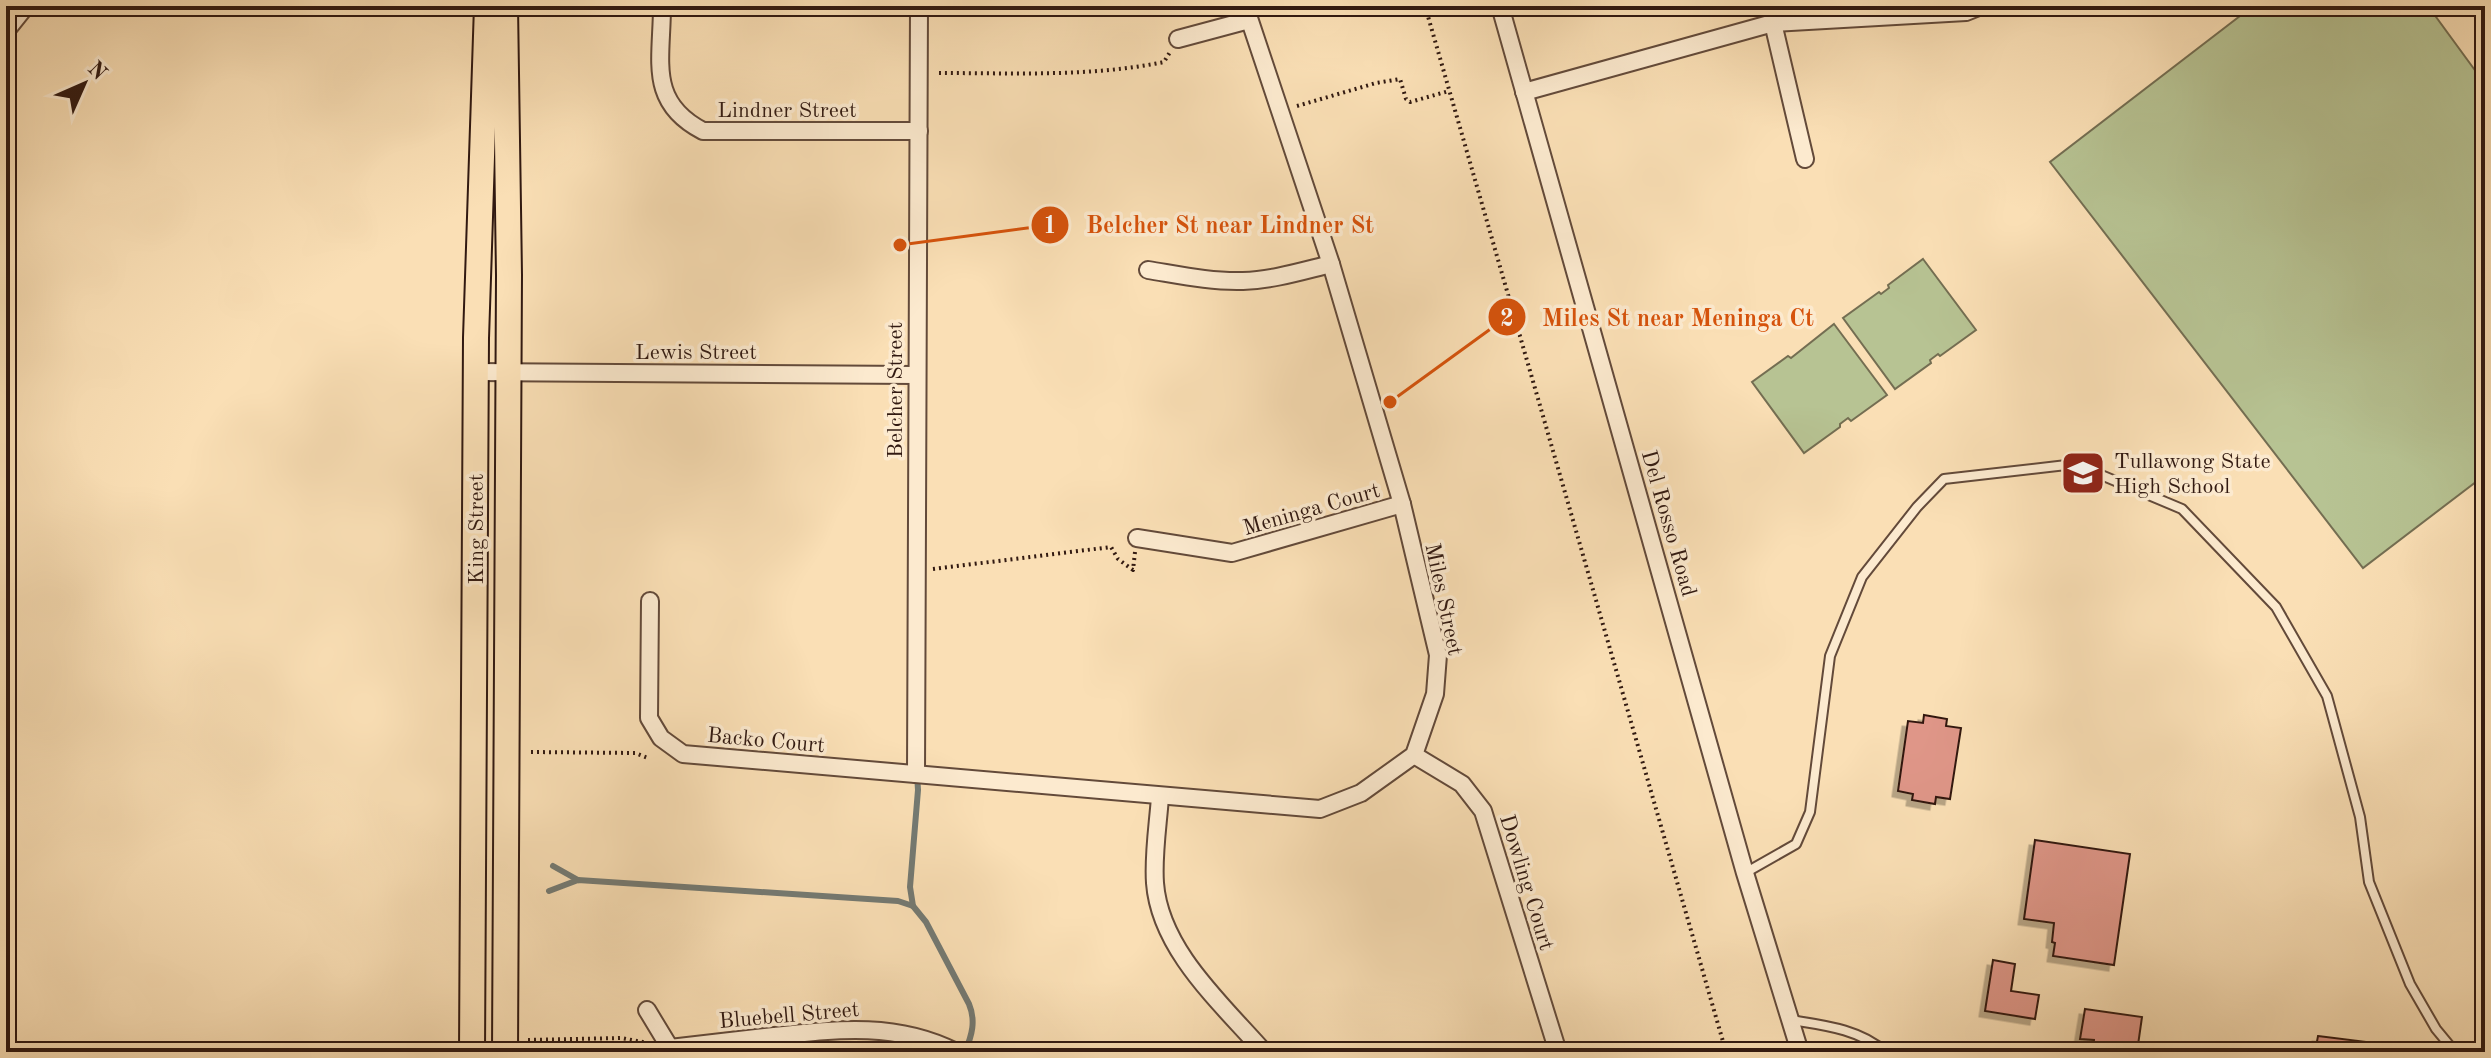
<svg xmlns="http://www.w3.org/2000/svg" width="2491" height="1058" viewBox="0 0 2491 1058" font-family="'Old Standard TT',serif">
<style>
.green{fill:#b7c393;stroke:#746e52;stroke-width:2}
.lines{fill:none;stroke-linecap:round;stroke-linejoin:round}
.stream{stroke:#747a73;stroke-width:6}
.building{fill:#df9688;stroke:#311911;stroke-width:2;filter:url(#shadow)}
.service-casing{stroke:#634a3a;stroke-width:12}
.minor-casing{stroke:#634a3a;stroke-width:20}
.primary-casing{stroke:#311911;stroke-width:28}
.path{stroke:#311911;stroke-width:4;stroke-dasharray:2 4;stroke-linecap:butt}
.service{stroke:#fceacf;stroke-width:8}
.minor{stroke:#fceacf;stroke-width:16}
.primary{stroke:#fadfb5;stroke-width:24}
.labels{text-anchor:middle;stroke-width:7;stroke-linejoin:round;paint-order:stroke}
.street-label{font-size:22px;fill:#311911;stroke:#fceacf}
.poi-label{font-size:22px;fill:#311911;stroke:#fceacf;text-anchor:start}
.leader{fill:none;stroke:#d6530c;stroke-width:3}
.callout-dot{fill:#d6530c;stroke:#fceacf;stroke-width:3}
.mark-label{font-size:24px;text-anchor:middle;font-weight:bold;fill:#fff}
.callout-label{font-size:24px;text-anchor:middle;font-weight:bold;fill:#d6530c;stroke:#fceacf;stroke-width:7;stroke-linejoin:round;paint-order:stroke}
</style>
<defs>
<filter id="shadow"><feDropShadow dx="-5.5" dy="5.5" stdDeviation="0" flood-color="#0004"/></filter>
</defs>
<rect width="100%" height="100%" fill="#fadfb5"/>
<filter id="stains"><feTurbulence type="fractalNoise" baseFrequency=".0025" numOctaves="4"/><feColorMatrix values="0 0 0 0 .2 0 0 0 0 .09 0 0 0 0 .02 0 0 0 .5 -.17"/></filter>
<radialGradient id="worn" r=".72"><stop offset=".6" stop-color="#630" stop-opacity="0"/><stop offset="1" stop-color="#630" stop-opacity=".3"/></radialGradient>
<g class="green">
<polygon points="2253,6 2428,6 2485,84 2485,475 2363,568 2050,162"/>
<polygon points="1923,259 1976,330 1940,356 1938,354 1930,360 1931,363 1895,389 1843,318 1879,292 1881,294 1889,288 1888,285"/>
<polygon points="1834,324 1887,395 1851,421 1848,418 1840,424 1840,427 1804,453 1752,382 1788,356 1791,358"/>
</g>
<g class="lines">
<g class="stream">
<polyline points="553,866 578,880"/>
<path d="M549 891 578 880 898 901 913 906 926 922 969 1004C976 1021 972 1035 965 1052"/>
<polyline points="913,906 910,887 918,790 917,774"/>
</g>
</g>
<g class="building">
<polygon points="1924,715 1947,719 1946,726 1961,728 1950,799 1936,797 1935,804 1912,800 1913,794 1898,791 1908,721 1923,723"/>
<polygon points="2035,840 2130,854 2114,965 2053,956 2055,943 2052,942 2054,923 2024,919"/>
<polygon points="1993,960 2015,964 2011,991 2039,995 2035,1019 1985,1011"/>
<polygon points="2085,1009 2142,1017 2137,1052 2093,1052 2094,1040 2080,1039"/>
<polygon points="2318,1036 2367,1042 2366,1052 2315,1052"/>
</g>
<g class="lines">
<g class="service-casing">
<g id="service">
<polyline points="1745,873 1796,844 1810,812 1830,656 1862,577 1917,507 1944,479 2075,464 2182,509 2276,607 2327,696 2360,817 2369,882 2410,984 2436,1029 2455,1052"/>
<path d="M1791 1020C1822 1025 1860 1029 1885 1052"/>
</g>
</g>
<g class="minor-casing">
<g id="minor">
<path d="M662 6C662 60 647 102 703 131H919"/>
<polyline points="1500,6 1745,873 1800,1052"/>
<polyline points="1773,23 1805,159"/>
<polyline points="6,31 26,6"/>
<polyline points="1178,39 1249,20"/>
<polyline points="1524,92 1773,23 1966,12 1981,6"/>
<path d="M1148 270C1179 275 1211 282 1243 281 1273 280 1302 271 1331 264"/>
<polyline points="476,372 916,375"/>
<polyline points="1137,538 1232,553 1402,504"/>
<polyline points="650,601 649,718 661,738 683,754 1320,809 1361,793 1414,755 1435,694 1438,655 1402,504 1331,264 1245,6"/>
<polyline points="1414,755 1462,784 1483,811 1558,1052"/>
<polyline points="916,774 919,6"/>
<path d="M1160 797C1158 825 1153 855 1155 883 1160 950 1222 1004 1264 1052"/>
<polyline points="647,1010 670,1048 668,1052"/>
<polyline points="6,1048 9,1052"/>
<path d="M670 1048C704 1044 739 1040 774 1036 838 1029 897 1022 956 1052"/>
</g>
</g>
<g class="primary-casing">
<g id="primary">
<polyline points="505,6 509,275 505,1052"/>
<polyline points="472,1052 476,338 487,6"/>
</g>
</g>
<g class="path">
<polyline points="1425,6 1726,1052"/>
<path d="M939 73C1013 73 1091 77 1164 62L1170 52"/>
<polyline points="1297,106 1376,83 1400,79 1406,99 1410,102 1449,91"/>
<polyline points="933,569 1111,547 1118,559 1133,570 1135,552"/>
<polyline points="531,752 635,753 648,758"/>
<polyline points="528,1040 621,1038 648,1043"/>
</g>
<use href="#service" class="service"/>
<use href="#minor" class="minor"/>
<use href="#primary" class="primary"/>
</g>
<defs>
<g id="school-square" transform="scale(2.3)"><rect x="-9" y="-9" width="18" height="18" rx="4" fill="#8f2418" stroke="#fceacf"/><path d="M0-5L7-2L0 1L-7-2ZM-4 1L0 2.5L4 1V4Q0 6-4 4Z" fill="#fff"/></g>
</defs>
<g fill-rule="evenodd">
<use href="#school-square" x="2083" y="473"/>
</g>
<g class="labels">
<g class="street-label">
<text x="787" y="117">Lindner Street</text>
<text x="696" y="359">Lewis Street</text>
<text transform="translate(894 390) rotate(-90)" y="8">Belcher Street</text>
<text transform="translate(1311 508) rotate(-16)" y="8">Meninga Court</text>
<text transform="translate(1670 523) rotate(74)" y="8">Del Rosso Road</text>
<text transform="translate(475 529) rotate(-90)" y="8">King Street</text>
<text transform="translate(1445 599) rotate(78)" y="8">Miles Street</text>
<text transform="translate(766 739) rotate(5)" y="8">Backo Court</text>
<text transform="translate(1528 882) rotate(73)" y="8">Dowling Court</text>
<text transform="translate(789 1014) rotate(-5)" y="8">Bluebell Street</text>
</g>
<g class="poi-label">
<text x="2114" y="468">Tullawong State<tspan x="2114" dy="25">High School</tspan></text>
</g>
</g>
<path class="leader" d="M900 245L1050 225M1390 402L1507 317"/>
<g class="callout-dot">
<circle cx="900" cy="245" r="8"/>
<circle cx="1390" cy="402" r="8"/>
<circle cx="1050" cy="225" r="20"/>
<circle cx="1507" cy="317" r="20"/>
</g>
<g class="mark-label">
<text x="1050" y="233">1</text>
<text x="1507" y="326">2</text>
</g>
<g class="callout-label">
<text x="1230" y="233">Belcher St near Lindner St</text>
<text x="1678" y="326">Miles St near Meninga Ct</text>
</g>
<rect width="2491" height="1058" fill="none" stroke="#fadfb5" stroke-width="32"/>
<rect x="8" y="8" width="2475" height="1042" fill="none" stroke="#311911" stroke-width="4"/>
<rect x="16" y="16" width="2459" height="1026" fill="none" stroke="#311911" stroke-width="2"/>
<g transform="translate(84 84) rotate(45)" stroke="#fceacf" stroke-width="6" paint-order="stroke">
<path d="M0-6L14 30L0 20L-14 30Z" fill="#311911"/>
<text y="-12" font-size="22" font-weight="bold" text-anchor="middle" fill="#311911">N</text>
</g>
<rect width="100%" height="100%" filter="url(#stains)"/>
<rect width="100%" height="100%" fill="url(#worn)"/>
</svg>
